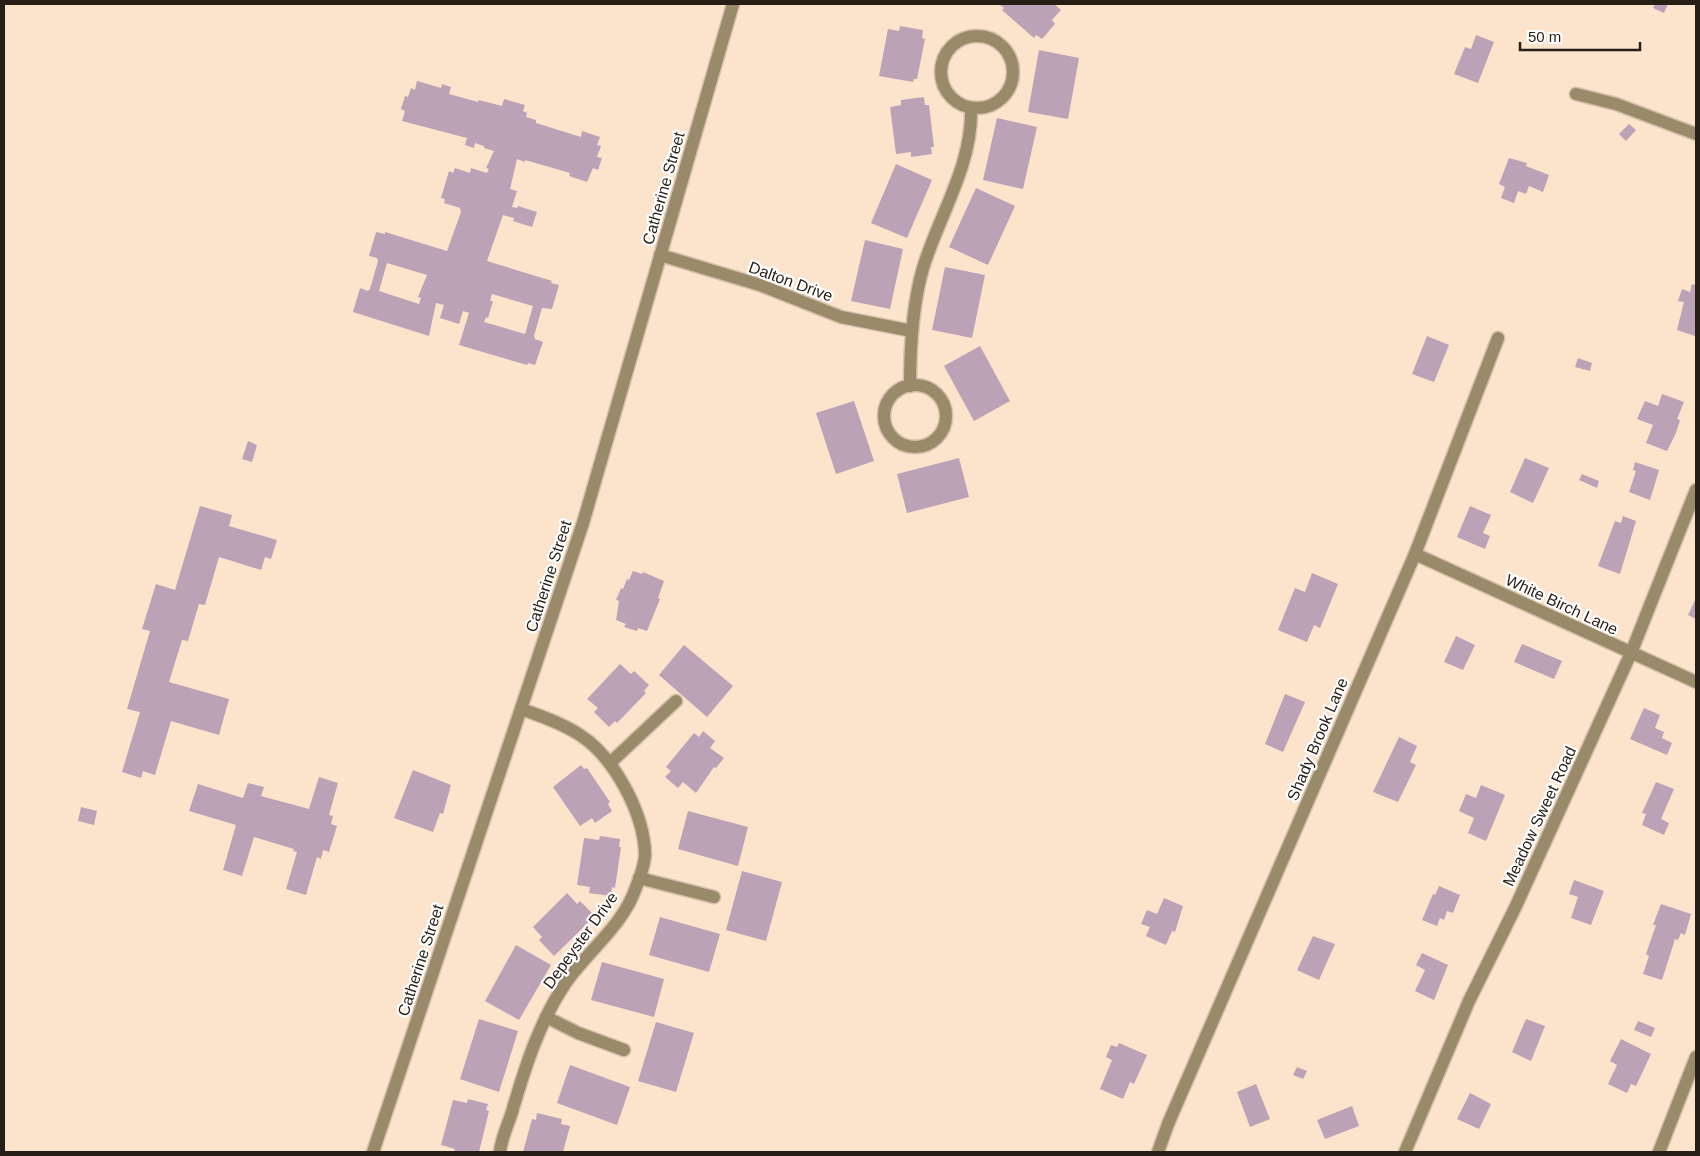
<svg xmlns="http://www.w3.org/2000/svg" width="1700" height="1156" viewBox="0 0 1700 1156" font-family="Arial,sans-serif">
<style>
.building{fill:#bca2b7;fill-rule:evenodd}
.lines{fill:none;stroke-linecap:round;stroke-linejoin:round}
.minor-casing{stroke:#d6c0aa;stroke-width:15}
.tertiary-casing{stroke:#d6c0aa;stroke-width:15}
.minor{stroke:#998b6a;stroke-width:12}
.tertiary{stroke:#998b6a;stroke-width:12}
.labels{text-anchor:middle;stroke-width:4.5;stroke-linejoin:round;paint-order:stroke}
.street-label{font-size:16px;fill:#271e15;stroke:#fff}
</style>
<rect width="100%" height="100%" fill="#fce3cb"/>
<g class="building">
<polygon points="999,4 1054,4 1061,10 1052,20 1055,24 1042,39 1036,35 1034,38 1002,10 1004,8"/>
<polygon points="1655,4 1668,4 1664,13 1653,8"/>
<polygon points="900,26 923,30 922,38 925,39 917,79 914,79 913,82 879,76 888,29 899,31"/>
<polygon points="1476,35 1494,42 1478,83 1454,74 1465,47 1471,49"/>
<polygon points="1039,50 1079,58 1068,119 1028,112"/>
<path d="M417 81 441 88 442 84 451 87 449 94 478 102 479 100 502 106 504 99 525 105 523 111 527 113 526 117 536 120V123L581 137 582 131 600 137 597 145 601 146 597 157 602 158 598 170 593 168 587 182 569 176 570 173 525 160V162L517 159 510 189 517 191 512 207 517 208 518 206 537 212 532 227 513 221 514 218 503 215 487 261 552 281 551 283 559 285 552 309 542 308 534 336 535 339 543 342 535 365 528 363 527 365 459 345 469 313 463 311 459 324 440 318 444 305 436 303 429 336 353 312 360 288 368 291 370 289 378 261 377 258 369 256 376 232 385 234V232L447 251 461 212 460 208 444 203 445 199 441 198 449 171 453 173 455 168 470 173 471 168 487 173 489 169 486 168 494 151 484 148V146L475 143 474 148 465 145 467 138 402 121 405 111 401 109 405 96 408 97 411 88 415 90ZM387 263 427 275 418 297 421 298 419 304 379 291ZM492 294 533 306 525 334 484 322 486 317 488 318 493 301H490Z"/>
<polygon points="924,97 925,105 929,105 934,147 931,147 932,154 911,157 911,152 896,154 890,107 901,105 901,100"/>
<polygon points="997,118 1037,127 1023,189 983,180"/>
<polygon points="1629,124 1636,130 1626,141 1619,134"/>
<polygon points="1509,158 1527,163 1526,166 1549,175 1543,192 1529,186 1526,194 1518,191 1514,203 1501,198 1505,187 1499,184"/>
<polygon points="896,164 932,180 907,238 871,223"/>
<polygon points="976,188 1015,206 988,265 949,247"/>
<polygon points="865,240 903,249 890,309 851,301"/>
<polygon points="945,267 985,275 972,338 932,330"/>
<polygon points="1692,284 1696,285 1695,336 1677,330 1684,302 1678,301 1682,289 1690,292"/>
<polygon points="1427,336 1449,345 1434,382 1412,374"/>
<polygon points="980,346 1010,401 974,421 944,366"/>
<polygon points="1578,358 1592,363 1590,371 1575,367"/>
<polygon points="1662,394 1684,402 1677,419 1680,420 1676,433 1667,451 1646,443 1653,425 1637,419 1645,401 1658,406"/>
<polygon points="854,401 874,461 836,474 816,413"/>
<polygon points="248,441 257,445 252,462 242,459"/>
<polygon points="959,458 969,497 907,513 897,474"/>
<polygon points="1525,458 1549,468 1533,503 1510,492"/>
<polygon points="1635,462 1659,470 1650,500 1629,492 1636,471 1633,470"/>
<polygon points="1582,474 1599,481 1597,488 1579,480"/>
<polygon points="200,506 232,515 229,526 277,540 271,559 265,557 261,570 219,557 205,605 199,604 188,641 182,640 169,682 229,699 219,735 171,721 155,775 143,771 141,778 122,772 140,712 127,709 150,631 142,629 156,584 175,590"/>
<polygon points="1470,506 1491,515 1483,533 1490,536 1485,549 1457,537"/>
<polygon points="1623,516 1636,521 1620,574 1598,566 1615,521 1621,523"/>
<polygon points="633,571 642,574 643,572 664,581 658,598 660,599 647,631 638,628 637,631 624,627 626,624 616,620 619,601 616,600 621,588 623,589 627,579 629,580"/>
<polygon points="1312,573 1338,584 1320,628 1314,625 1307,642 1278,630 1295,588 1305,592"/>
<polygon points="1696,598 1696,619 1688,615"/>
<polygon points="1456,636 1475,645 1463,670 1444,662"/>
<polygon points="1522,644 1562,661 1554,679 1514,662"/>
<polygon points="684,645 733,686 707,717 659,675"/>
<polygon points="620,664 631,674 634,671 649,685 644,691 646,693 617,723 615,721 609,727 594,712 598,708 587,699"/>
<polygon points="1285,694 1305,702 1283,752 1265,744"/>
<polygon points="1644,708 1660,715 1655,728 1664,732 1662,738 1672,743 1667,755 1630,739"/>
<polygon points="703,731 715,741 710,748 724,758 716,768 714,767 696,793 683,782 678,788 665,777 671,771 666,767 694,733 699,737"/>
<polygon points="1399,737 1417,746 1410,762 1416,765 1398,802 1373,792"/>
<polygon points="581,765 584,769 587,768 610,802 608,804 612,811 595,823 592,818 580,826 553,787"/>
<polygon points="413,770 451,785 443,814 440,813 433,832 394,818"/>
<polygon points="319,777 338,783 329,815 333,816 331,824 337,826 329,852 323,850 321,859 317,857 306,895 286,889 297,852 293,851 294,849 254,837 242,876 223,870 236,825 189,811 198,784 243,798 248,783 264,787 261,796 309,809"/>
<polygon points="1656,782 1674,789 1661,819 1669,823 1664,835 1642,825 1646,814 1642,813"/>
<polygon points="1481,785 1505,795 1486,841 1468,833 1474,818 1459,811 1466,794 1476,798"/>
<polygon points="81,807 97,811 94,825 78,821"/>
<polygon points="688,811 748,827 738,866 678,849"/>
<polygon points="600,836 620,839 619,847 621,847 615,888 612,887 611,896 589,893 590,887 577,885 584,838 599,840"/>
<polygon points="742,871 782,882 766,941 726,930"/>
<polygon points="1574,880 1604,891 1591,925 1571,918 1578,897 1569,894"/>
<polygon points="1439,886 1460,895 1453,913 1447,911 1444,920 1440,918 1437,926 1422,920 1433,894 1435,895"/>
<polygon points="567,893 577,904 580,901 595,916 554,956 539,940 542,937 533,927"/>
<polygon points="1164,898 1183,906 1175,932 1172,931 1166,945 1146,936 1150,927 1141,924 1147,910 1157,914"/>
<polygon points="1661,904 1691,914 1685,935 1681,933 1678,940 1675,939 1662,980 1643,974 1649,956 1646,954 1656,925 1653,925"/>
<polygon points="660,917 720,934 709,972 649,955"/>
<polygon points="1313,936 1335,944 1319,980 1297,970"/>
<polygon points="516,945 551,965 519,1020 485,1001"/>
<polygon points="1422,953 1448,965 1434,1000 1415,991 1425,970 1416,965"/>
<polygon points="602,962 664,979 654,1017 591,1000"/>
<polygon points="479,1019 518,1031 499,1092 460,1079"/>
<polygon points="1526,1019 1545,1026 1531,1061 1512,1052"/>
<polygon points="1638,1021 1655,1028 1651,1037 1634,1030"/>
<polygon points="656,1022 694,1033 676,1092 638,1081"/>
<polygon points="1621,1039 1651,1054 1636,1086 1631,1084 1627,1093 1608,1084 1617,1065 1610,1061"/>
<polygon points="1119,1043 1147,1055 1134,1084 1130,1082 1123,1099 1100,1089 1112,1060 1106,1057 1111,1045 1117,1047"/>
<polygon points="570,1065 630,1087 617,1125 557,1103"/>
<polygon points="1297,1067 1307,1071 1303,1079 1293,1075"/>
<polygon points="1256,1084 1270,1119 1250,1127 1237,1092"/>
<polygon points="1470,1093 1491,1104 1479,1129 1457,1119"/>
<polygon points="468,1099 488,1104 486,1110 489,1111 479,1152 454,1152 455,1149 441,1145 453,1100 467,1103"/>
<polygon points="1352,1106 1359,1126 1325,1139 1317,1120"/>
<polygon points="537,1113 562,1119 561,1124 570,1126 563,1152 523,1152 532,1119 536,1120"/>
</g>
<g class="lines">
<g class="minor-casing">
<g id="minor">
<circle cx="977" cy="72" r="36"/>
<polyline points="1576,94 1616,104 1696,134"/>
<polyline points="660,255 760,285 841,317 912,331"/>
<circle cx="915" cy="416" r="31"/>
<path d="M910 386C910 347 912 306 923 268 939 216 973 164 971 108"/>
<polyline points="1415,554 1696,682"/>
<polyline points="610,763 676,701"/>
<polyline points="639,878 714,897"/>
<polyline points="546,1017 578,1033 624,1050"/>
<path d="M500 1152C501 1139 508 1125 512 1112 525 1067 540 1020 567 981 589 950 622 926 635 890 639 880 645 865 645 854 644 813 614 757 580 735 561 723 541 716 521 709"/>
<polyline points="1158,1152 1168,1124 1415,554 1498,338"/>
<polyline points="1405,1152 1469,1001 1515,908 1631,653 1696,490"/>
<polyline points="1659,1152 1696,1057"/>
</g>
</g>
<g class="tertiary-casing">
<polyline id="tertiary" points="373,1152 583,523 733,4"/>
</g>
<use href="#minor" class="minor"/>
<use href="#tertiary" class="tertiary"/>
</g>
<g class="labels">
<g class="street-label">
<text transform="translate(663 188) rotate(-74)" y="6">Catherine Street</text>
<text transform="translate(791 281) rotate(20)" y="6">Dalton Drive</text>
<text transform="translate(548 576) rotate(-72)" y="6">Catherine Street</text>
<text transform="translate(1562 604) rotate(25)" y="6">White Birch Lane</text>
<text transform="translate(1317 739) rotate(-67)" y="6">Shady Brook Lane</text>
<text transform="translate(1539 816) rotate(-65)" y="6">Meadow Sweet Road</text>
<text transform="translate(580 940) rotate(-54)" y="6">Depeyster Drive</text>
<text transform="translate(420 960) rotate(-72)" y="6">Catherine Street</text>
</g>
</g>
<rect width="1700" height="1156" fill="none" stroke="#271e15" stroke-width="10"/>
<path d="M1520 42v8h120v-8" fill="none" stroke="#271e15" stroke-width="2.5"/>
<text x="1528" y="42" font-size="15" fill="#271e15" stroke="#ffffff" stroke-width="4" paint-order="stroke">50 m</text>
</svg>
